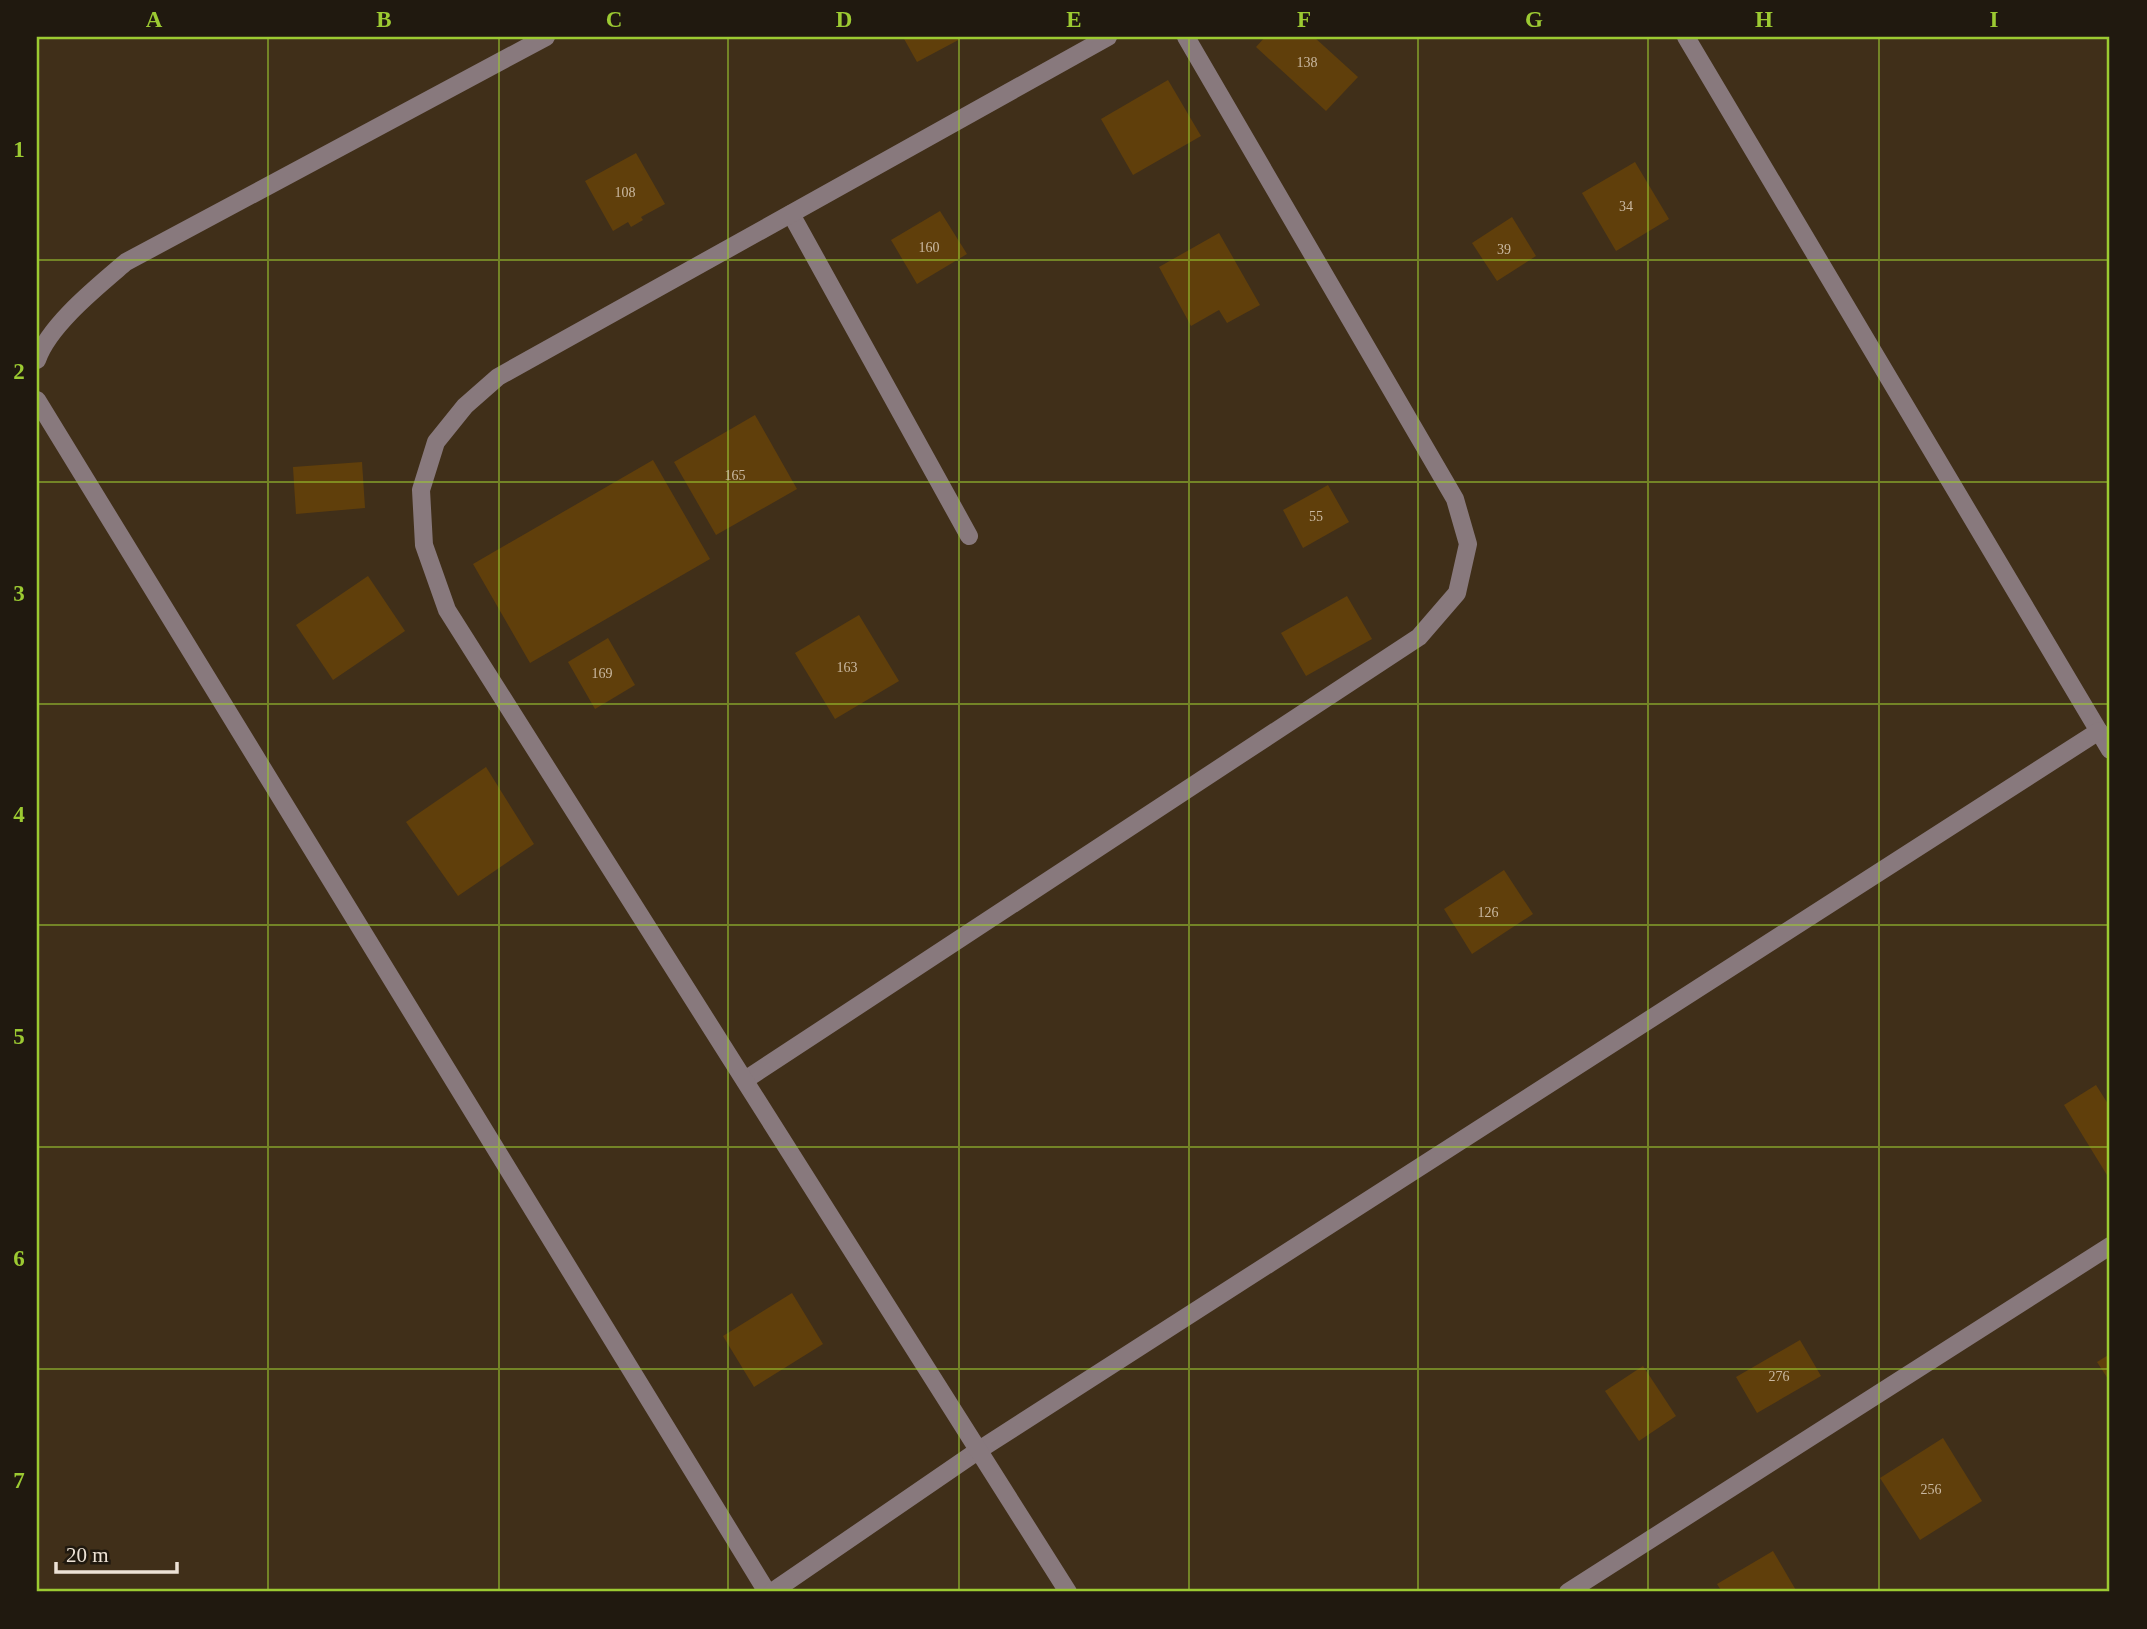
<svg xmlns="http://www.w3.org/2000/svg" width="2147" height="1629" viewBox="0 0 2147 1629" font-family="'Times New Roman',serif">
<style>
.building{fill:#603f0b}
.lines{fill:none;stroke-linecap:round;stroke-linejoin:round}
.minor{stroke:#88797d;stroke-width:18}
.grid{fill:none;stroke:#9cca32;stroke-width:2;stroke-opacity:0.55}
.labels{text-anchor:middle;stroke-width:5;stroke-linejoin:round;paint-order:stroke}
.number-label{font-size:14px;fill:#cab9a2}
.neatline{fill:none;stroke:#9cca32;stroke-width:2.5}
.grid-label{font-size:23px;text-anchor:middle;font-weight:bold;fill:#9cca32}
</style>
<rect width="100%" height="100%" fill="#402f19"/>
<g class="building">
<polygon points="903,37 964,37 917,62"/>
<polygon points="1265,37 1314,37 1358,77 1326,111 1256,47"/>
<polygon points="1168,80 1201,136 1133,175 1101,119"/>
<polygon points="636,153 665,204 641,217 643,220 631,227 628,222 613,231 585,181"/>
<polygon points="1635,162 1669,219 1616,251 1582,193"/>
<polygon points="940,211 967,254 917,284 891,240"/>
<polygon points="1512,217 1536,256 1497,281 1472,243"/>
<polygon points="1219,233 1260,305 1227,323 1219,310 1191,326 1159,267"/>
<polygon points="755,415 797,489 716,535 674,462"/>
<polygon points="653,460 710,559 530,663 473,564"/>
<polygon points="362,462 365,508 296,514 293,467"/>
<polygon points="1328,485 1349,522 1303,548 1283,510"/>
<polygon points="368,576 405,631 333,680 296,625"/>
<polygon points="1347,596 1372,639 1306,676 1281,633"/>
<polygon points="859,615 899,681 835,719 795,653"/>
<polygon points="608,638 635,685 595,709 568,662"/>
<polygon points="486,767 534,844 458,896 406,822"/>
<polygon points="1504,870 1533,914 1472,954 1444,909"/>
<polygon points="2096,1085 2110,1107 2110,1180 2064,1105"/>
<polygon points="792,1293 823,1344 754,1387 723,1336"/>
<polygon points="1800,1340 1821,1376 1757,1413 1736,1377"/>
<polygon points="2110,1354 2110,1382 2097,1362"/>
<polygon points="1643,1366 1676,1416 1639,1441 1605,1391"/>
<polygon points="1943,1438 1982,1501 1920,1540 1880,1478"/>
<polygon points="1773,1551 1797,1592 1722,1592 1717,1584"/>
</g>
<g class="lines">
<g class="minor">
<polyline points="1686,37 2110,750"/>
<polyline points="791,214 969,536"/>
<path d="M37 360C49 325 98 286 126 262L546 37"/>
<polyline points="37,400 767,1592"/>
<polyline points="745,1080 1419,637 1457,593 1468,544 1455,499 1186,37"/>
<polyline points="772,1592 979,1450 2099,731"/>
<polyline points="1068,1592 447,610 424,545 421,490 436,442 465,406 498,377 1108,37"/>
<polyline points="1568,1592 2110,1246"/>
</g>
</g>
<path class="grid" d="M268 37V1592M499 37V1592M728 37V1592M959 37V1592M1189 37V1592M1418 37V1592M1648 37V1592M1879 37V1592M37 260H2110M37 482H2110M37 704H2110M37 925H2110M37 1147H2110M37 1369H2110"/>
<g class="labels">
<g class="number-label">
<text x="1307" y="67">138</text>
<text x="625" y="197">108</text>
<text x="1626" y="211">34</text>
<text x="929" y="252">160</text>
<text x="1504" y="254">39</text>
<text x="735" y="480">165</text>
<text x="1316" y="521">55</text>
<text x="847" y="672">163</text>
<text x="602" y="678">169</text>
<text x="1488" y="917">126</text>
<text x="1779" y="1381">276</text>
<text x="1931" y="1494">256</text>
</g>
</g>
<rect width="2147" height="1629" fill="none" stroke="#20190f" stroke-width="77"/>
<path d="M56 1562v10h121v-10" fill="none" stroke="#ede2d5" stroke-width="3.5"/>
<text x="66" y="1562" font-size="21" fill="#ede2d5" stroke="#20190f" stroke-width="5" paint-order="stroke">20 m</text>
<rect x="38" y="38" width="2070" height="1552" class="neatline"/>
<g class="grid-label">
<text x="154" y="27">A</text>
<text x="384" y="27">B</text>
<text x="614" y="27">C</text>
<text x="844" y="27">D</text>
<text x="1074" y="27">E</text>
<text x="1304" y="27">F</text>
<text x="1534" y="27">G</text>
<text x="1764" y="27">H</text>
<text x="1994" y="27">I</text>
<text x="19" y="157">1</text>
<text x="19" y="379">2</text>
<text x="19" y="601">3</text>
<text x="19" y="822">4</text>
<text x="19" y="1044">5</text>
<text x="19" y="1266">6</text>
<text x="19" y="1488">7</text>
</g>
</svg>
